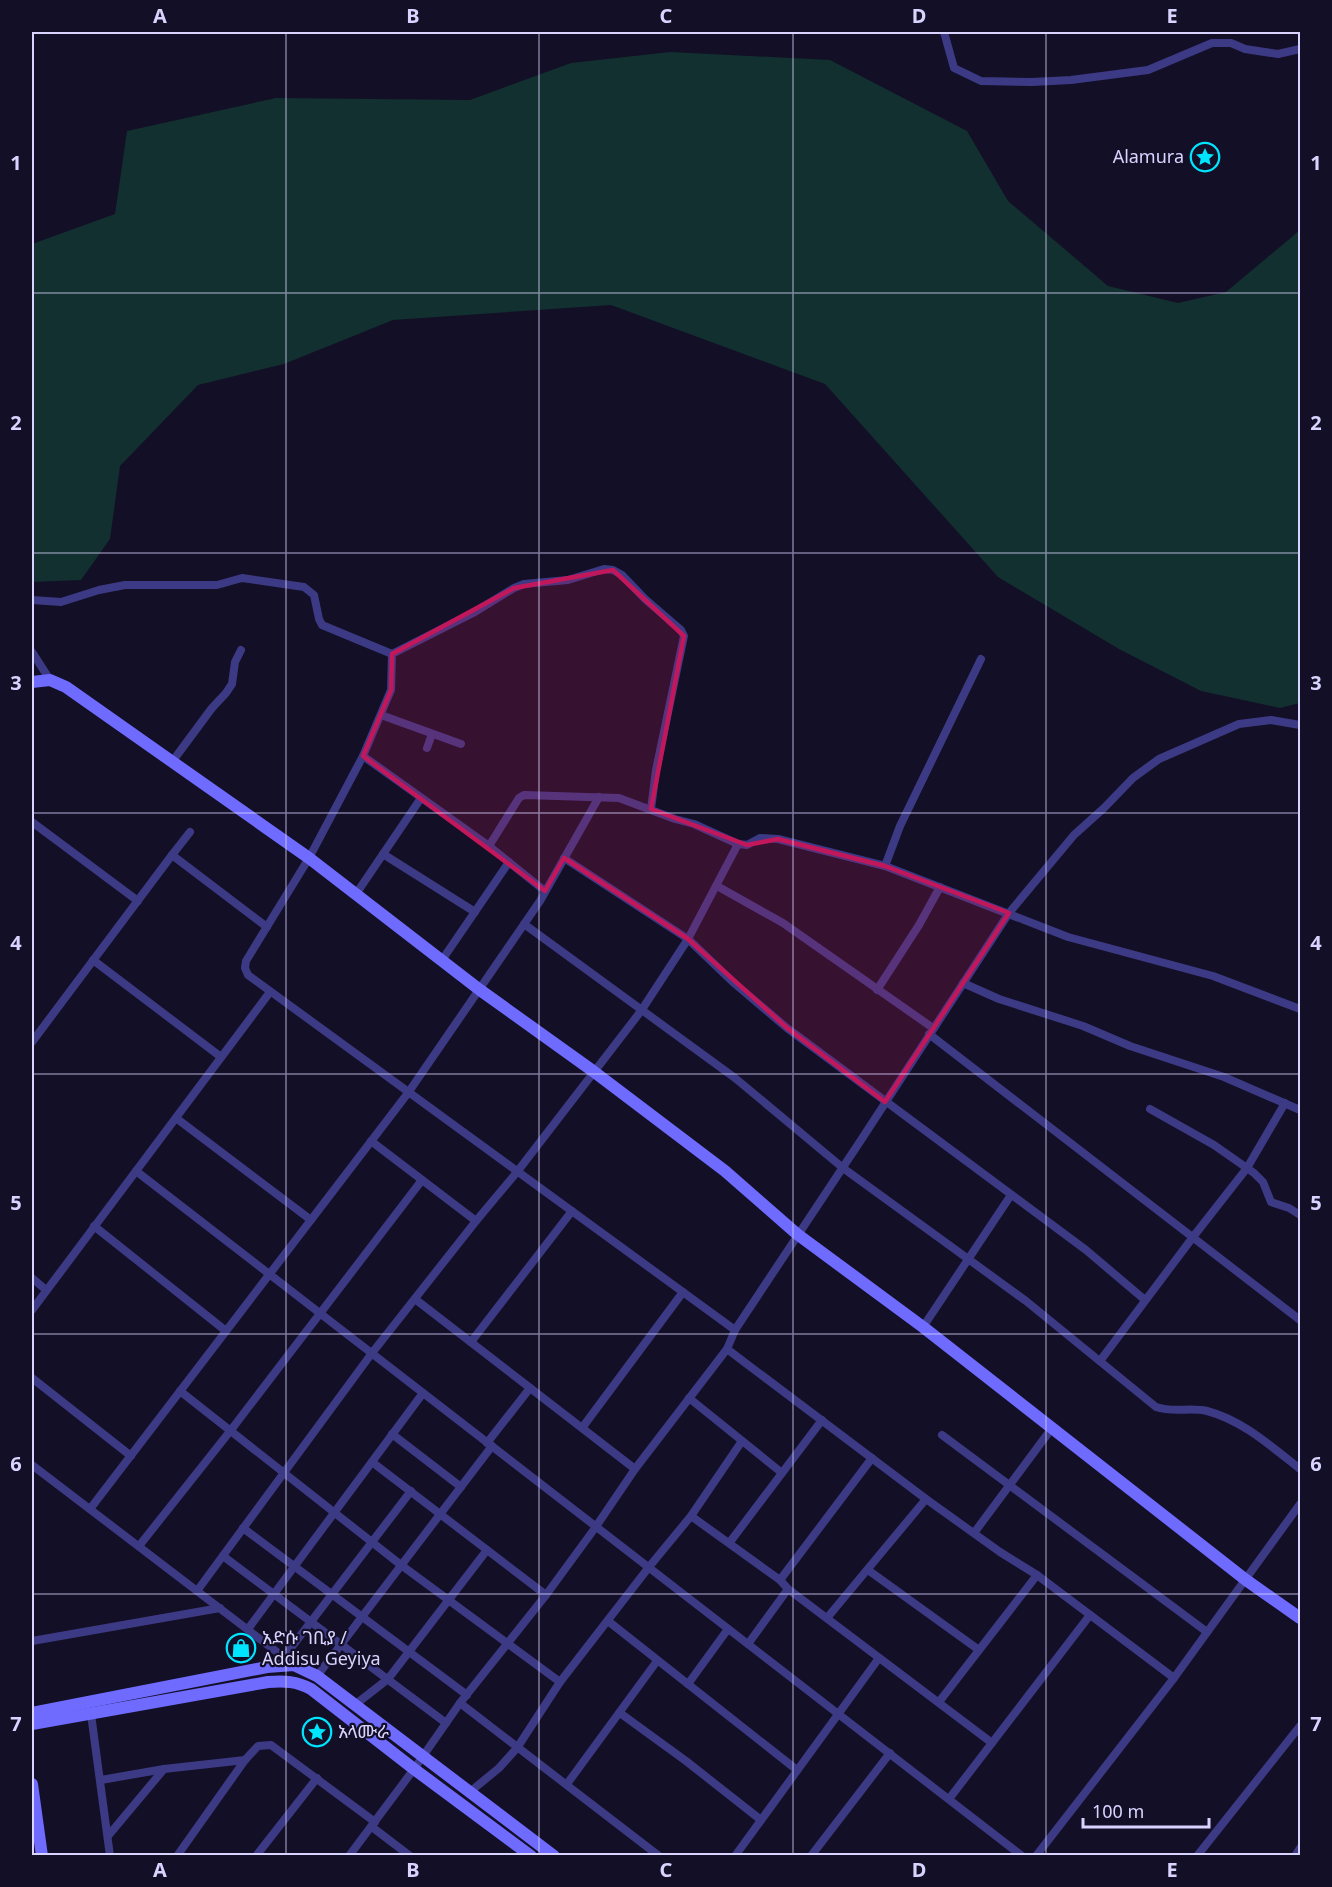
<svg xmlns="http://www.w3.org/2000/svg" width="1332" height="1887" viewBox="0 0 1332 1887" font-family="'Noto Sans','Noto Sans Ethiopic',sans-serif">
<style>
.green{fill:#12302f}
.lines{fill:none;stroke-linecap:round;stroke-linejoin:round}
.street{stroke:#3d3a85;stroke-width:8}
.secondary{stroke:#6f6bff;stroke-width:12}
.marked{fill:#c2185b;fill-opacity:0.2;stroke:#c2185b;stroke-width:4.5;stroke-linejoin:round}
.grid{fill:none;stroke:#d9d4ff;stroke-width:1.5;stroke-opacity:0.55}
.labels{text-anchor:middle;stroke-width:4.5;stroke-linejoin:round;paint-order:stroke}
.poi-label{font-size:18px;fill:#d9d4ff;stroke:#130f26;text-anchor:start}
.neatline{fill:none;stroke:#d9d4ff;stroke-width:2}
.grid-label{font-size:20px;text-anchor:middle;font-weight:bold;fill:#d9d4ff}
</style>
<rect width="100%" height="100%" fill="#130f26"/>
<polygon class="green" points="670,52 830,60 967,131 1008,201 1108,286 1178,303 1226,292 1300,230 1300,703 1280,708 1201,691 1119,649 998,577 825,384 611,305 393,320 284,364 198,385 120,466 110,539 81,580 32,582 32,244 115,214 127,131 276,98 470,100 571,63"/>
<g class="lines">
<g class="street">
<polyline points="944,32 954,68 981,81 1032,82 1071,80 1148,70 1212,43 1231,43 1245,49 1278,54 1300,49"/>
<polyline points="32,600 61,602 99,590 125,585 217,585 242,578 304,587 314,595 319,619 322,625 392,654 473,613 514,588 524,584 568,580 604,569 613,570 622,575 645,599 681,630 684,636 656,770 651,809"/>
<polyline points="32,652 50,680"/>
<polyline points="392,654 391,690 363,756 309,858 246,961 245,968 248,975 735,1330"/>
<polyline points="381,715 461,744"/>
<polyline points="427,748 432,734"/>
<polyline points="363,756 489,846 545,891"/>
<polyline points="172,762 212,708 226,693 232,684 235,662 241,650"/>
<polyline points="32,822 138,901"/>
<polyline points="489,846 519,798 524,795 619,798 675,819 694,824 738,844 747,845 760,838 778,839 885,866 1068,937 1213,976 1300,1009"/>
<polyline points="383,854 475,912"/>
<polyline points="172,855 190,832"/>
<polyline points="564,858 688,939 734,983 787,1028 1086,1250 1145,1300"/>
<polyline points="885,866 900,826 981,659"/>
<polyline points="717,886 783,923 933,1028"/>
<polyline points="356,894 421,798"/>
<path d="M524 924 735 1078 843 1168 1026 1301 1156 1407C1173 1413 1190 1407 1207 1411 1242 1420 1272 1447 1300 1469"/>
<polyline points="93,960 221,1057"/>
<polyline points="442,960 509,862"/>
<polyline points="963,983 999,999 1083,1026 1130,1046 1224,1077 1300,1110"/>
<polyline points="877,990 919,925 940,887"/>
<polyline points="929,1034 1300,1320"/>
<polyline points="32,1042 172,855 267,927"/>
<polyline points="1150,1109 1214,1145 1254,1173 1263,1182 1271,1202 1289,1208 1300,1215"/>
<polyline points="176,1118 311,1220"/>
<polyline points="371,1141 476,1221"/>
<polyline points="136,1171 1022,1856"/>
<polyline points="94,1226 226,1331"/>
<polyline points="32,1278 46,1290"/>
<polyline points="415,1299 635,1469"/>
<polyline points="32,1310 270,992"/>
<polyline points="923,1327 1011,1195"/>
<polyline points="471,1342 572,1211"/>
<polyline points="727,1349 926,1499 1000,1552 1037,1575 1174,1678"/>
<polyline points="1100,1361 1193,1237 1247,1168 1285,1103"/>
<polyline points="32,1378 131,1456"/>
<polyline points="180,1391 401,1565 560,1682"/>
<polyline points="689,1398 782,1473"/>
<polyline points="582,1428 683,1292"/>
<polyline points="392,1434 461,1487"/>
<polyline points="942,1435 1207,1632"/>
<polyline points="487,1443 530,1388"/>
<polyline points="372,1462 546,1595"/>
<polyline points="32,1465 294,1665"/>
<polyline points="90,1509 408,1093 540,901 599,797"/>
<polyline points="691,1516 780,1580 788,1589 992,1743"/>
<polyline points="243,1528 467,1695"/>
<polyline points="974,1533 1052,1428"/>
<polyline points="730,1542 822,1420"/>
<polyline points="139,1546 231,1430 422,1180"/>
<polyline points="223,1556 446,1723"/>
<polyline points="868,1570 979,1650"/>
<polyline points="780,1580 872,1458"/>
<polyline points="197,1591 372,1353 476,1221 517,1172 641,1011 688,939 738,844"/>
<polyline points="827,1618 926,1499"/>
<polyline points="608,1621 797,1770"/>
<polyline points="248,1629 423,1393"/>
<polyline points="32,1641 220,1608"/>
<polyline points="748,1644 788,1589"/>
<polyline points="284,1657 411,1491"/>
<polyline points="317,1676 492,1446"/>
<polyline points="688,1684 728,1629"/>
<polyline points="939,1702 1037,1575"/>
<polyline points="460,1703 659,1856"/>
<polyline points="356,1704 388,1679 487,1550"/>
<polyline points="620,1713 686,1761 761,1820"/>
<polyline points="91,1714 110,1856"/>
<polyline points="101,1780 164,1769 245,1760"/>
<polyline points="567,1784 657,1661"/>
<polyline points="471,1791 499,1768 517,1748 560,1682 649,1567 691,1516 742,1441"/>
<polyline points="949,1799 1090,1615"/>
<polyline points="372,1827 410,1856"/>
<polyline points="108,1836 164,1769"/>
<polyline points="177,1856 245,1760 258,1746 271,1745 375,1822"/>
<polyline points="256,1856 317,1778"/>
<polyline points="349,1856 414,1769 460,1703 546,1595 595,1528 635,1469 727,1349 735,1330 863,1137 1009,913 1074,835 1104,808 1133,778 1159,759 1239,724 1271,720 1300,725"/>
<polyline points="735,1856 879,1658"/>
<polyline points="811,1856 890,1753"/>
<polyline points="1036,1856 1174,1678 1300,1504"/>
<polyline points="1197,1856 1300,1726"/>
<polyline points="1295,1856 1300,1848"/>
</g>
<g class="secondary">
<polyline points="32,682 50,680 66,687 309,858 480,990 593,1071 725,1171 797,1234 923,1327 1246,1580 1300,1618"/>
<polyline points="32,1713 267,1667 294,1665 317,1676 554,1856"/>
<path d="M32 1724 268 1682C285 1681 296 1681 311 1689L414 1769 531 1856"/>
<polyline points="32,1784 42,1856"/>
</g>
</g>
<path class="marked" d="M613 570 684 636 651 809 747 845 778 839 885 866 1009 913 885 1102 787 1028 688 939 564 858 545 891 363 756 391 690 392 654 514 588Z"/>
<path class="grid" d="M286 32V1856M539 32V1856M793 32V1856M1046 32V1856M32 293H1300M32 553H1300M32 813H1300M32 1074H1300M32 1334H1300M32 1594H1300"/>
<defs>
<g id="sight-ring" transform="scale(1.5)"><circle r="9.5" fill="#130f26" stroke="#00e5ff" stroke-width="1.5"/><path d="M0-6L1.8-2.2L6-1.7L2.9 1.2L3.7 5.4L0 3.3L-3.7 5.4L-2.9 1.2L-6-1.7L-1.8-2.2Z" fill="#00e5ff"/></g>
<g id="shop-ring" transform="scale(1.5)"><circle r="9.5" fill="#130f26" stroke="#00e5ff" stroke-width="1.5"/><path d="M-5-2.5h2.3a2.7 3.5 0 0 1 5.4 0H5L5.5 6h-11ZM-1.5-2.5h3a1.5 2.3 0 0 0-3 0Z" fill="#00e5ff"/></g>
</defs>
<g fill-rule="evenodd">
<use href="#sight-ring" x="1205" y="157"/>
<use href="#shop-ring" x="241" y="1648"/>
<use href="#sight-ring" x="317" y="1732"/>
</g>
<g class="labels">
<g class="poi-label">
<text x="1184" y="163" text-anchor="end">Alamura</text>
<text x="262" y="1644">አድሱ ገቢያ /<tspan x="262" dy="21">Addisu Geyiya</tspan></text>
<text x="338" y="1738">አላሙራ</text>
</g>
</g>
<rect width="1332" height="1887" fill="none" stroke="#130f26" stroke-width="66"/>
<path d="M1083 1818v9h126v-9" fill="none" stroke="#d9d4ff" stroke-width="3"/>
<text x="1092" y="1818" font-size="18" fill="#d9d4ff" stroke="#130f26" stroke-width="4.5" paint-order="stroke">100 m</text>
<rect x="33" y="33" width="1266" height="1821" class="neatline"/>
<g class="grid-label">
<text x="160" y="23">A</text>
<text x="413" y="23">B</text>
<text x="666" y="23">C</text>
<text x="919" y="23">D</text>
<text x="1172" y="23">E</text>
<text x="16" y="170">1</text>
<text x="1316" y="170">1</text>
<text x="16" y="430">2</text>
<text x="1316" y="430">2</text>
<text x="16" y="690">3</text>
<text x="1316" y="690">3</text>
<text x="16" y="950">4</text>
<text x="1316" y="950">4</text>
<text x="16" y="1210">5</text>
<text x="1316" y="1210">5</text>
<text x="16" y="1471">6</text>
<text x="1316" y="1471">6</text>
<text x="16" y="1731">7</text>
<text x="1316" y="1731">7</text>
<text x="160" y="1877">A</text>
<text x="413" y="1877">B</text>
<text x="666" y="1877">C</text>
<text x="919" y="1877">D</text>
<text x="1172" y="1877">E</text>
</g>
</svg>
